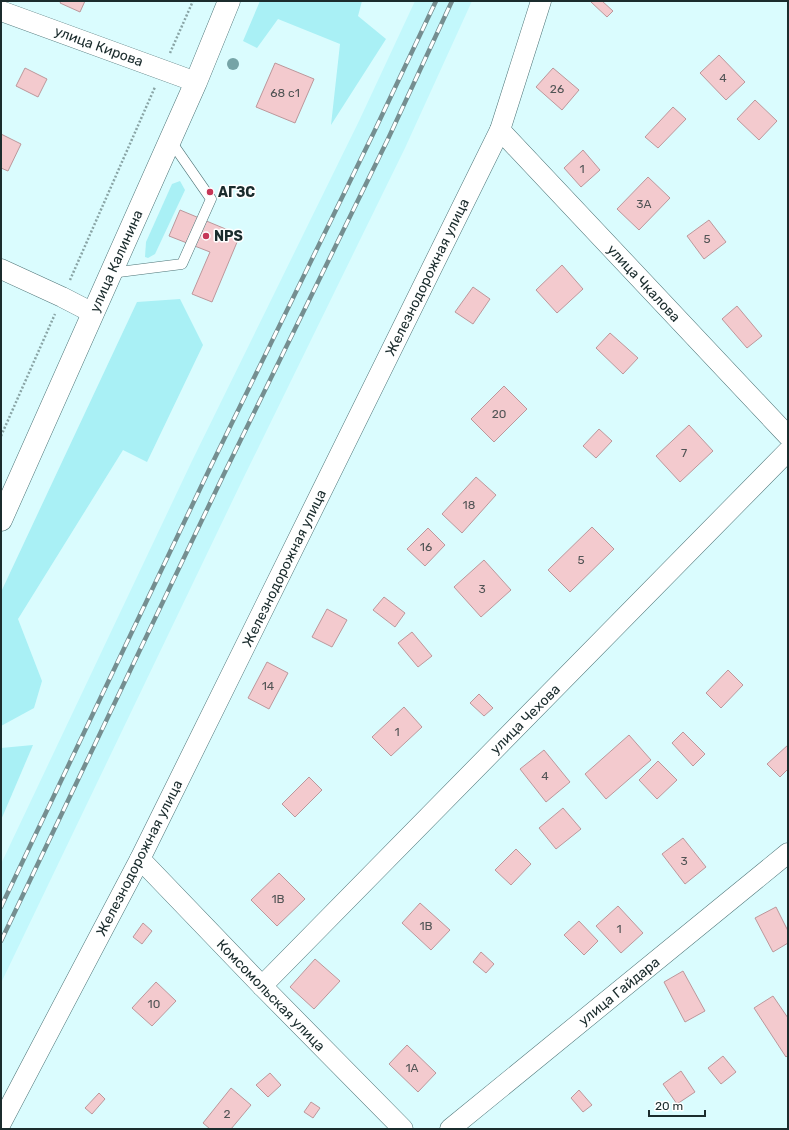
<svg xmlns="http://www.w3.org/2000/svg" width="789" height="1130" viewBox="0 0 789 1130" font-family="Rubik,sans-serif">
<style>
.built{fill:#c3f8fc}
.green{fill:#a9f0f5}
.building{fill:#f3cace;stroke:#bc979b}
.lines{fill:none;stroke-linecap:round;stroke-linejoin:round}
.service-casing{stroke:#4d7477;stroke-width:11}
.minor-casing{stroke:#4d7477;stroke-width:21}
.secondary-casing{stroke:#4d7477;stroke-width:23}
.path{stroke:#89a4a5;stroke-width:2.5;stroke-dasharray:2 2;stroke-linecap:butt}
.service{stroke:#fff;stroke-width:10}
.minor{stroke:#fff;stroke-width:20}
.secondary{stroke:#fff;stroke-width:22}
.rail-casing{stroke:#758e90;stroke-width:4.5}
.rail{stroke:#fff;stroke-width:3;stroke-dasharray:9;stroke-linecap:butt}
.tree{fill:#76a4a7}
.poi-dot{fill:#c63657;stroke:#fff;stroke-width:1.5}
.labels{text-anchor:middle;stroke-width:3;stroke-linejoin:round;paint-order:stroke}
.number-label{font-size:12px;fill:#515455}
.street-label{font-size:14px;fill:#1b2c2d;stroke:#fff}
.poi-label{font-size:14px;font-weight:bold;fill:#1b2c2d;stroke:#fff;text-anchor:start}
</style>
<rect width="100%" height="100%" fill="#dafcfe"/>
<polygon class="built" points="415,1 472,1 405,148 240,485 1,983 1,864 191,463 359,121"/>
<g class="green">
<polygon points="260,1 362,1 358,16 386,39 331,125 340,44 278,19 257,48 243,41"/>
<polygon points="180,181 185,190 155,254 148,258 145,257 146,242 172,184"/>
<polygon points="180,299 203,345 147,462 123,450 18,619 42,681 34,708 1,726 1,592 137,302"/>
<polygon points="33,745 1,820 1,748"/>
</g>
<g class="building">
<polygon points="61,1 85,1 80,12 60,3"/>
<polygon points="592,1 602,1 613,11 607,17 591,2"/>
<polygon points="719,55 745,82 726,100 700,73"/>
<polygon points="275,63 314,79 295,123 256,107"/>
<polygon points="25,68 47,79 38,97 16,86"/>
<polygon points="553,68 579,90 562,110 536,87"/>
<polygon points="755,100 777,121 759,140 737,119"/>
<polygon points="673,107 686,119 658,148 645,137"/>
<polygon points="1,134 21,144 8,171 1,168"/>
<polygon points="583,150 600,170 581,187 564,168"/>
<polygon points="648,177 670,198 639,230 617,209"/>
<polygon points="180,210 240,235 212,302 192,294 210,252 169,236"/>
<polygon points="709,220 726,242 704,259 687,236"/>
<polygon points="562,265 583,289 557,313 536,290"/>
<polygon points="473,287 490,299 473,324 455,312"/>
<polygon points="737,306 762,336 747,348 722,319"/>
<polygon points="610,333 638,358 623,374 596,348"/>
<polygon points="504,386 527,409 494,442 471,419"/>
<polygon points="689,425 713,451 680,482 656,456"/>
<polygon points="599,429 612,441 596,458 583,446"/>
<polygon points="476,477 496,495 462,533 442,514"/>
<polygon points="592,527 614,549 570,592 548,570"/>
<polygon points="428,528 445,545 425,566 407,549"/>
<polygon points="484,560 511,590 481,617 454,587"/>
<polygon points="384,597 405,613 395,627 373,610"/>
<polygon points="327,609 347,620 332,647 312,637"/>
<polygon points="412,632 432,656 418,667 398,643"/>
<polygon points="267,662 288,673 269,709 248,698"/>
<polygon points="728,670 743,685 721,708 706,693"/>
<polygon points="479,694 493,708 484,716 470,703"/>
<polygon points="404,707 422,727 391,756 372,737"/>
<polygon points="683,732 705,754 693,766 672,743"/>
<polygon points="629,735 651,760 606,799 585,774"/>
<polygon points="788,745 788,769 780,777 767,764"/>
<polygon points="544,750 570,782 546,802 520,769"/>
<polygon points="658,761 677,780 657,799 639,780"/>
<polygon points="309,777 322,790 295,817 282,804"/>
<polygon points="563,808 581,829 556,849 539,828"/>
<polygon points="683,838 706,867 685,884 662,854"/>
<polygon points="516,849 531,864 511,885 495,870"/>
<polygon points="279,873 305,899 277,926 251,900"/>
<polygon points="420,903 450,930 431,950 402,923"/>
<polygon points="618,906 643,933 621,953 596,926"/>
<polygon points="776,907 788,931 788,943 773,952 755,918"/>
<polygon points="579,921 598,941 584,955 564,935"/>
<polygon points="143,923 152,931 142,944 133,937"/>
<polygon points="481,952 494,964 486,973 473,962"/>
<polygon points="315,959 340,981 314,1009 290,987"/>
<polygon points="683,971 705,1011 685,1022 664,982"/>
<polygon points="156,982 176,1001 152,1026 132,1008"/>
<polygon points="773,996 788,1018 788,1055 786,1057 754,1008"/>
<polygon points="407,1045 436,1073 418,1092 389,1064"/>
<polygon points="723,1056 736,1072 721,1084 708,1068"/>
<polygon points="681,1071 695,1092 677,1104 663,1084"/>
<polygon points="270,1073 281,1085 268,1097 256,1085"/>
<polygon points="231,1088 251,1105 231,1129 210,1129 203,1123"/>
<polygon points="579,1090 592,1105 583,1112 571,1098"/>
<polygon points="99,1093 105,1099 92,1114 85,1108"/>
<polygon points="311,1102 320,1108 313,1118 304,1112"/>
</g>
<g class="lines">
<g class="service-casing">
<polyline id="service" points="111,273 182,264 211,199 170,140"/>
</g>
<g class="minor-casing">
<g id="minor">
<polyline points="1,11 196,82"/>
<polyline points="500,130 788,436"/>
<polyline points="1,269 62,297 93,313"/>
<polyline points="140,859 262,986 403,1129"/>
<polyline points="262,986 788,451"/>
<polyline points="1,1123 140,859 500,130 541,1"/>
<polyline points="450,1129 788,853"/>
</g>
</g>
<g class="secondary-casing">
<polyline id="secondary" points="1,520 196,82 229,1"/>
</g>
<g class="path">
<polyline points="170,53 193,1"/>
<polyline points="70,280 155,87"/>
<polyline points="1,436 55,314"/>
</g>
<use href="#service" class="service"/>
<use href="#minor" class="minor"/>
<use href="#secondary" class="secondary"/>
<g class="rail-casing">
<g id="rail">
<polyline points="1,907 209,470 375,130 436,1"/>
<polyline points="1,941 223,476 388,139 452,1"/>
</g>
</g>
<use href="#rail" class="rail"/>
</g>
<circle class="tree" cx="233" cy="64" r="6"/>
<g class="poi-dot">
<circle cx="210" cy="192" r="4"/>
<circle cx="206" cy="236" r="4"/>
</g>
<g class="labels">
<g class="number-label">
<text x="723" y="82">4</text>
<text x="557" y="93">26</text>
<text x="285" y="97">68 с1</text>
<text x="582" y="173">1</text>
<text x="644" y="208">3А</text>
<text x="707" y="243">5</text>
<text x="499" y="418">20</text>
<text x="684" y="457">7</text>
<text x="469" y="509">18</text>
<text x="426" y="551">16</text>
<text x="581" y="564">5</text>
<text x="482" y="593">3</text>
<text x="268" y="690">14</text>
<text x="397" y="736">1</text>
<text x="545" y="780">4</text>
<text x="684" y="865">3</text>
<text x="278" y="903">1В</text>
<text x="426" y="930">1В</text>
<text x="619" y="933">1</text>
<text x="154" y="1008">10</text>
<text x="412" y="1072">1А</text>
<text x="227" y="1118">2</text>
</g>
<g class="street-label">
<text transform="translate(99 46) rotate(20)" y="5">улица Кирова</text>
<text transform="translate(116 261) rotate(-66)" y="5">улица Калинина</text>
<text transform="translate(427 277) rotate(-64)" y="5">Железнодорожная улица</text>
<text transform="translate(644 283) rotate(47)" y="5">улица Чкалова</text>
<text transform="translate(284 568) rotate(-64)" y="5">Железнодорожная улица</text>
<text transform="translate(525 719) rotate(-45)" y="5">улица Чехова</text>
<text transform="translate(139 858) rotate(-63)" y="5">Железнодорожная улица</text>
<text transform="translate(619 991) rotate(-39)" y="5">улица Гайдара</text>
<text transform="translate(271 995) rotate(46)" y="5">Комсомольская улица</text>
</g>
<g class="poi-label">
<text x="218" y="197">АГЗС</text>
<text x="214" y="241">NPS</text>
</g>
</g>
<rect width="789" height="1130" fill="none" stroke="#1b2c2d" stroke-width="4"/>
<path d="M649 1110v6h56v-6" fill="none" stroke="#1b2c2d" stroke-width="2"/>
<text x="655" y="1110" font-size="12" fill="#1b2c2d" stroke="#ffffff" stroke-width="3" paint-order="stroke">20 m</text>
</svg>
